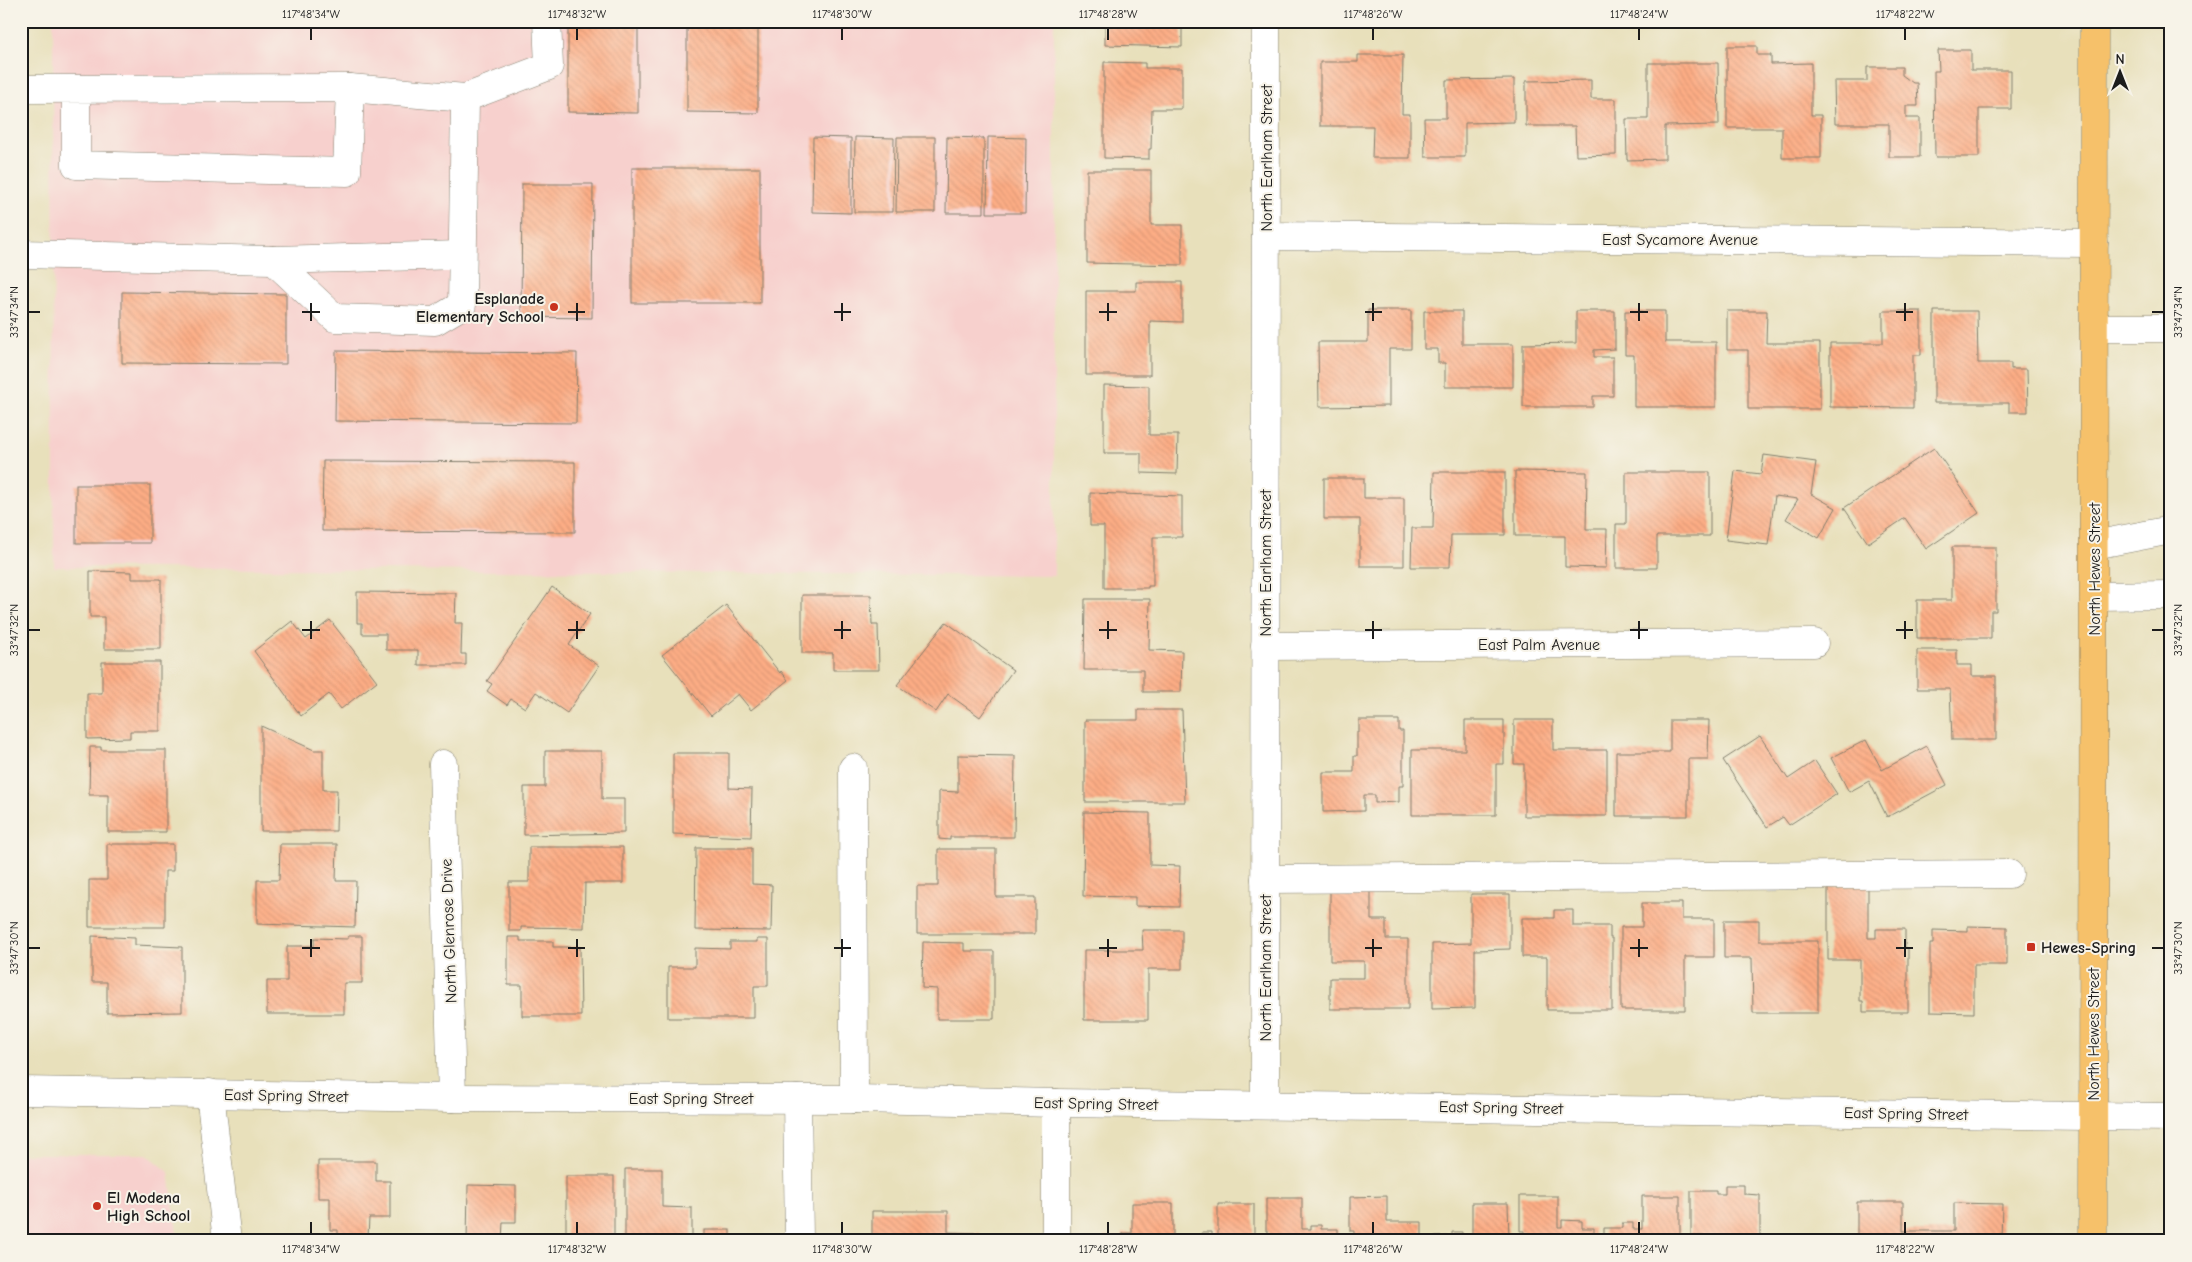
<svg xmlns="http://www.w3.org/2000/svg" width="2192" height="1262" viewBox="0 0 2192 1262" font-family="'Comic Neue',sans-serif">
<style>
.built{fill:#f7d0cd}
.building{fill:url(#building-back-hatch)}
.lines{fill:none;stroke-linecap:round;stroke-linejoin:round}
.minor-casing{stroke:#827e6c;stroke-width:29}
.major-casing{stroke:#827e6c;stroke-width:29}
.minor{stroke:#fff;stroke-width:28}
.major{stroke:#f6c16b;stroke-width:28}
.ticks{fill:none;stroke:#1c1c1c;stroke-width:2}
.poi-dot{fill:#c8321e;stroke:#f7f3e8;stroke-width:2}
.labels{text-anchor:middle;stroke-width:4;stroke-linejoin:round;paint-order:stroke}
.street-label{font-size:16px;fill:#1c1c1c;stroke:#f7f3e8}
.poi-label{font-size:16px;font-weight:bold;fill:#1c1c1c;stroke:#f7f3e8;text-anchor:start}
.neatline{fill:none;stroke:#1c1c1c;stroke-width:2}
.ticks-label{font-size:12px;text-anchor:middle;fill:#1c1c1c}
</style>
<defs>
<pattern id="building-back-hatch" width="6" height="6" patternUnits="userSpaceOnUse" patternTransform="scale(1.25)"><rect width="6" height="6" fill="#fdad85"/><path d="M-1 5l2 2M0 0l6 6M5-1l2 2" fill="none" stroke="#d89472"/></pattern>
</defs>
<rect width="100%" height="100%" fill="#f7f3e8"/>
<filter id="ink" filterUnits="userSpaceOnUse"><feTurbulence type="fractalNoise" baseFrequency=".02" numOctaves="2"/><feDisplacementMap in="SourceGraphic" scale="10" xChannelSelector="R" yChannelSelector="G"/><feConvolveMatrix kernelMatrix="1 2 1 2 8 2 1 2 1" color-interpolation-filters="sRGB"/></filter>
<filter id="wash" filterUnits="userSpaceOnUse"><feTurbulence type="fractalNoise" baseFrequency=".0096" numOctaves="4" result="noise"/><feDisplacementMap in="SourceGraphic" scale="20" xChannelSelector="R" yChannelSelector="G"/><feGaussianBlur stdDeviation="1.12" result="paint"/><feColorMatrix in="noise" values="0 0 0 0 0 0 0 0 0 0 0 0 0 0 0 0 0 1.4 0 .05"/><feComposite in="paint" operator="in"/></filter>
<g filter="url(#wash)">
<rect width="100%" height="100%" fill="#e8e0bb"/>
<g class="built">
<polygon points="53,21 1054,21 1054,576 54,567"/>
<polygon points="21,1154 147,1154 169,1172 178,1241 21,1241"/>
</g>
<g id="blocks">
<g class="building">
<polygon points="568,21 638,21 638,113 568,112"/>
<polygon points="687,21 758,21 758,113 687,112"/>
<polygon points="1105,21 1182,21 1182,47 1105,45"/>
<polygon points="1727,46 1757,46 1757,55 1771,55 1771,64 1811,63 1811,115 1821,115 1821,158 1782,158 1782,128 1727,128"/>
<polygon points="1938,50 1971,50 1971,70 2011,70 2011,109 1979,109 1979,157 1935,157 1934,71 1939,71"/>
<polygon points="1358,55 1403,55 1402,114 1410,114 1410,158 1372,158 1373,126 1320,126 1320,62 1358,62"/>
<polygon points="1104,62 1145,63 1145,68 1182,68 1182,109 1152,109 1151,149 1149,149 1149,159 1104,158"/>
<polygon points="1648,63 1718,63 1719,125 1665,126 1665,159 1627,160 1626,119 1648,119"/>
<polygon points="1867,67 1902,67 1902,75 1913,83 1917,83 1918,106 1906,106 1906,118 1920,118 1920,157 1889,157 1889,124 1835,124 1834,81 1867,81"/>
<polygon points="1514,79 1514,122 1465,123 1465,157 1425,157 1424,118 1446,118 1446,80"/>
<polygon points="1591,80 1591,99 1616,99 1616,155 1576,156 1575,126 1526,126 1526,81"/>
<polygon points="813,137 851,138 851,213 812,212"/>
<polygon points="855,137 894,138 893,212 854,212"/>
<polygon points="897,137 935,137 935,212 896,212"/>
<polygon points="947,137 984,138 984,213 946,213"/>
<polygon points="988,137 1026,138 1025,213 987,213"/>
<rect x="632" y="168" width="128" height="135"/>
<polygon points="1087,170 1151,170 1151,225 1182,225 1182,265 1087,263"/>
<polygon points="522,184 593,184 592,318 521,317"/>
<polygon points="1136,282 1182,282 1182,322 1150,321 1150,375 1086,375 1086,291 1136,291"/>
<polygon points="122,292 286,294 286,364 122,363"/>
<polygon points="1368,310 1411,310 1411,349 1389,349 1389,406 1319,407 1318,342 1368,342"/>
<polygon points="1424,311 1462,311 1462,344 1513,344 1513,387 1445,387 1445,363 1438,363 1438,349 1424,349"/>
<polygon points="1576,311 1615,311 1615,349 1594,350 1594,357 1613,357 1613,396 1593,396 1593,407 1523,407 1523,344 1576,343"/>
<polygon points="1625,311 1665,311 1665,342 1716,342 1716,407 1634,407 1634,355 1625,355"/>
<polygon points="1727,311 1767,311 1766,343 1820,343 1820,409 1748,409 1748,350 1727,350"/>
<polygon points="1883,311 1921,311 1921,355 1913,355 1913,408 1830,407 1830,343 1883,343"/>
<polygon points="1934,311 1977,311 1978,363 2011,363 2011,369 2027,369 2028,412 2009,412 2009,403 1934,403"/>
<polygon points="336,351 577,353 576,423 335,421"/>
<polygon points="1104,385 1149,386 1149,435 1178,435 1177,474 1141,473 1141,453 1104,453"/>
<polygon points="1934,448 1979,513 1926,549 1905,518 1868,543 1844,508"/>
<polygon points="1764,455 1816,462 1811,494 1836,508 1819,538 1786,519 1798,499 1775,496 1768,545 1726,540 1735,471 1761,474"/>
<polygon points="323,461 575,462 575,532 322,531"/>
<polygon points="1515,471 1587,472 1586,529 1607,529 1606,568 1565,567 1565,536 1515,536"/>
<polygon points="1434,472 1505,472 1505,535 1451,535 1450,567 1411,567 1412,528 1433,528"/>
<polygon points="1626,472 1710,472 1710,536 1657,536 1657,568 1616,568 1616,524 1626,524"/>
<polygon points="1324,478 1364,478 1364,498 1404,498 1404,566 1360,566 1360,519 1324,519"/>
<rect x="76" y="485" width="74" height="58"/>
<polygon points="1090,493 1182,496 1182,537 1153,537 1153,586 1148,586 1148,588 1104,588 1104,526 1090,526"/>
<polygon points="1952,547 1996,547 1996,611 1991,611 1991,638 1917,638 1917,600 1952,600"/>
<polygon points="90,571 132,572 132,579 161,579 161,649 104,649 104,617 90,617"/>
<polygon points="552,587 590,614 569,645 599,666 567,713 536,692 525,708 511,699 507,705 487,691 492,684 487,681"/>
<polygon points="357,592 456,593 455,623 462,623 461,654 466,654 466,665 418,665 418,650 386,650 386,634 362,634 362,623 357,623"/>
<polygon points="802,595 871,595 872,625 878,625 879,670 833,670 833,653 802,653"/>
<polygon points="1085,599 1150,599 1149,650 1182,651 1181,692 1143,692 1143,670 1084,670"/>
<polygon points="726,605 780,673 781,671 788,680 751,710 738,694 711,716 662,655"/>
<polygon points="330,620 377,681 341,709 329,694 301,716 254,651 292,621 306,639"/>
<polygon points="946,622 1013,670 980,717 948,694 936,712 897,685"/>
<polygon points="1917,650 1957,650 1957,665 1972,665 1972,676 1996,676 1996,740 1952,740 1950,689 1917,689"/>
<polygon points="102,662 160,662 160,731 130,731 130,738 87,739 87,693 102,693"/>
<polygon points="1138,710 1182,710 1185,802 1085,802 1085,720 1138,720"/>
<polygon points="1359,720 1399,720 1399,731 1403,731 1403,786 1399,786 1399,802 1375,803 1375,795 1364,795 1364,811 1323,812 1323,772 1354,772 1354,756 1357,756 1357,732 1359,732"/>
<polygon points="1465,720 1504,720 1504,764 1496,764 1496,815 1412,815 1412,750 1465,750"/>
<polygon points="1514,720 1553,720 1553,750 1607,750 1607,816 1524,816 1524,764 1514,764"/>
<polygon points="1670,720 1709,720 1708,759 1688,759 1688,816 1616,816 1616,752 1670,752"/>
<polygon points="261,726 314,750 323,750 323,790 337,790 336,831 261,831"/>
<polygon points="1760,736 1788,779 1815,761 1837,794 1789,825 1783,817 1767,827 1723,760"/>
<polygon points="1866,740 1882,770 1927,746 1947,785 1887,817 1869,781 1849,792 1831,758"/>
<polygon points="90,747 101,747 101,750 166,750 166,832 108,832 108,795 89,795"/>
<polygon points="545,751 602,751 602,799 624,799 624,833 524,835 524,787 545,787"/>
<polygon points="673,753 729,753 729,788 752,789 751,837 673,834"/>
<polygon points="958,755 1015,756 1014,837 950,837 950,840 939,839 939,791 958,792"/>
<polygon points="1084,812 1150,813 1150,865 1180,866 1179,907 1135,906 1135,897 1083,896"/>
<polygon points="107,844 173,844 173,871 165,871 165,927 89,927 89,880 107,880"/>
<polygon points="280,844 337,844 336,881 356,881 355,927 257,924 257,880 279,880"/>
<polygon points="529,847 623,847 623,883 585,883 584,928 521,927 521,931 509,931 509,882 529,882"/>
<polygon points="696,848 752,848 752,884 772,885 771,931 695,930"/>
<polygon points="938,849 996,849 996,897 1035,897 1035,934 917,934 917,886 938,886"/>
<polygon points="1330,884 1371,884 1371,920 1386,920 1386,939 1408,939 1408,1009 1330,1009 1330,978 1364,978 1364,961 1330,961"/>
<polygon points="1828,886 1868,886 1868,938 1876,938 1876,929 1905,929 1905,948 1908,948 1908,1012 1863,1012 1863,1001 1860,1001 1860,960 1828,960"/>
<polygon points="1471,894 1510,894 1510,949 1475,950 1475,1008 1432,1009 1432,944 1471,943"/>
<polygon points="1642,903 1682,903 1682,919 1714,919 1714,957 1685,957 1685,1010 1621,1010 1621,927 1642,927"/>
<polygon points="1554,910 1573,910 1573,926 1610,926 1610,938 1612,938 1612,1010 1547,1010 1547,957 1522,957 1522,918 1554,918"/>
<polygon points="1724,920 1759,920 1759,941 1818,941 1818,1013 1753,1013 1752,958 1724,958"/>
<polygon points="1968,926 2007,927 2007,965 1974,965 1974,1013 1930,1012 1930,944 1933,944 1933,930 1968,931"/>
<polygon points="1142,930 1182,930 1182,969 1148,969 1148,1020 1084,1020 1084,950 1143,950"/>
<polygon points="92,936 135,938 135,945 182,947 182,1012 107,1013 107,982 92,982"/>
<polygon points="348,936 362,936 362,983 344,983 344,1014 267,1014 267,981 287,981 287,946 314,946 314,938 348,939"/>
<polygon points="508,937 520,937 520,941 553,941 553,947 580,947 581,1016 522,1016 522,985 508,985"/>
<polygon points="757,939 768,939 768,986 754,986 754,1018 668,1018 668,967 695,967 695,948 730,949 730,942 757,942"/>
<polygon points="923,942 964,943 964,951 994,951 994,1019 937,1019 937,989 922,988"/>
<polygon points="318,1161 376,1161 376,1181 390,1181 390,1218 369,1218 368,1237 338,1237 338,1230 330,1230 330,1198 318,1198"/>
<rect x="2167" y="1165" width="4" height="47"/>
<polygon points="625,1169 662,1169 662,1207 692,1208 692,1241 625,1241"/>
<rect x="566" y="1176" width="48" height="65"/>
<polygon points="468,1185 516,1186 516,1222 503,1222 502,1241 467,1241"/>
<polygon points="1725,1185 1744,1185 1744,1194 1760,1195 1760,1237 1691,1236 1691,1191 1716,1191 1716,1194 1725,1194"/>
<polygon points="1387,1196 1387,1222 1422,1222 1422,1241 1354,1241 1354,1231 1350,1231 1350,1197"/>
<polygon points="1520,1196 1558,1196 1558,1227 1562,1227 1562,1220 1582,1221 1582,1228 1594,1228 1594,1241 1524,1241 1524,1231 1520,1231"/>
<polygon points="1642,1196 1680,1196 1680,1241 1604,1241 1604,1228 1622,1228 1622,1223 1633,1223 1633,1229 1642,1229"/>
<polygon points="1266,1198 1302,1198 1302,1229 1311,1229 1311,1225 1321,1225 1321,1229 1338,1229 1338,1241 1268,1241 1268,1231 1266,1231"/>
<polygon points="1857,1202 1903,1202 1903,1231 1954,1231 1954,1203 2002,1204 2001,1241 1857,1241"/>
<polygon points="1132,1203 1173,1203 1173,1241 1104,1241 1104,1237 1123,1237 1123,1233 1132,1233"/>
<polygon points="1472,1203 1508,1203 1509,1239 1435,1241 1435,1237 1452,1236 1452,1232 1462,1232 1462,1237 1472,1237"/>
<polygon points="1218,1204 1254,1204 1254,1241 1184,1241 1184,1237 1202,1237 1202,1232 1212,1232 1212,1237 1218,1237"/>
<polygon points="872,1211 948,1211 948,1232 980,1233 980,1241 872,1241"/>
<rect x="704" y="1230" width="26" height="11"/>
</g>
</g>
</g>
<g filter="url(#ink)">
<use href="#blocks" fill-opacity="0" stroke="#827e6c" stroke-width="1"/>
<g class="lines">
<g class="minor-casing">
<g id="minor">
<polyline points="350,88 465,98 549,66 547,21"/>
<polyline points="21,89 350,88 347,172 76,165 76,89"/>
<polyline points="1266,236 2094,243"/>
<polyline points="21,254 273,260 335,318 435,321 462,305 465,98"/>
<polyline points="273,260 461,255"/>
<polyline points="2094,328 2171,328"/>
<polyline points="2094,545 2171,530"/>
<polyline points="2094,596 2171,595"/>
<polyline points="1265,646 1814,643"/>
<polyline points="443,764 452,1098"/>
<polyline points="853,768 854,1099"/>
<polyline points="1265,879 2009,874"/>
<polyline points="21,1091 452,1098 854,1099 1056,1103 2171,1117"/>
<polyline points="210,1093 227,1241"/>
<polyline points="797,1099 799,1241"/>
<polyline points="1265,1104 1266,21"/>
<polyline points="1056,1241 1056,1103"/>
</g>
</g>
<g class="major-casing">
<polyline id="major" points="2093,1241 2094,21"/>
</g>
<use href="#minor" class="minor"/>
<use href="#major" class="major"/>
</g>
</g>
<path class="ticks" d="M311 28V40M577 28V40M842 28V40M1108 28V40M1373 28V40M1639 28V40M1905 28V40M311 303V321M577 303V321M842 303V321M1108 303V321M1373 303V321M1639 303V321M1905 303V321M28 312H40M302 312H320M568 312H585M834 312H851M1099 312H1117M1365 312H1382M1630 312H1648M1896 312H1913M2152 312H2164M311 621V639M577 621V639M842 621V639M1108 621V639M1373 621V639M1639 621V639M1905 621V639M28 630H40M302 630H320M568 630H585M834 630H851M1099 630H1117M1365 630H1382M1630 630H1648M1896 630H1913M2152 630H2164M311 939V957M577 939V957M842 939V957M1108 939V957M1373 939V957M1639 939V957M1905 939V957M28 948H40M302 948H320M568 948H585M834 948H851M1099 948H1117M1365 948H1382M1630 948H1648M1896 948H1913M2152 948H2164M311 1222V1234M577 1222V1234M842 1222V1234M1108 1222V1234M1373 1222V1234M1639 1222V1234M1905 1222V1234"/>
<g class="poi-dot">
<circle cx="554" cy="307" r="5"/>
<rect x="2026" y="942" width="10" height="10" rx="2.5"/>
<circle cx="97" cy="1206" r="5"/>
</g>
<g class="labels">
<g class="street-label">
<text transform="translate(1266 158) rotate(-90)" y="6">North Earlham Street</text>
<text x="1680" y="245">East Sycamore Avenue</text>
<text transform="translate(1265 563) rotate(-90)" y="6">North Earlham Street</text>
<text transform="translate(2094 569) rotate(-90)" y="6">North Hewes Street</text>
<text x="1539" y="650">East Palm Avenue</text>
<text transform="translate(448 931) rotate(-92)" y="6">North Glenrose Drive</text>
<text transform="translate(1265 968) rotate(-90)" y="6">North Earlham Street</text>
<text transform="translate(2093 1034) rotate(-90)" y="6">North Hewes Street</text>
<text transform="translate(286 1095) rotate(1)" y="6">East Spring Street</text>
<text x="691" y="1104">East Spring Street</text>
<text transform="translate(1096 1103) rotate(1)" y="6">East Spring Street</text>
<text transform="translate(1501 1107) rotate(1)" y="6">East Spring Street</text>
<text transform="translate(1906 1113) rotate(1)" y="6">East Spring Street</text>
</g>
<g class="poi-label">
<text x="544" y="304" text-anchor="end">Esplanade<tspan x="544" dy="18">Elementary School</tspan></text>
<text x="2041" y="953">Hewes-Spring</text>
<text x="107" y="1203">El Modena<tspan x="107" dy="18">High School</tspan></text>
</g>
</g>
<rect width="2192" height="1262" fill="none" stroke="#f7f3e8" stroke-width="55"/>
<g transform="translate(2120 72)" stroke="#f7f3e8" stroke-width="4" paint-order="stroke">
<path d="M0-4L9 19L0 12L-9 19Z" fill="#1c1c1c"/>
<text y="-8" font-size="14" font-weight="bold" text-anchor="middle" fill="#1c1c1c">N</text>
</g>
<rect x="28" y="28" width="2136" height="1206" class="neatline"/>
<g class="ticks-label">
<text x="311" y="18">117°48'34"W</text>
<text x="577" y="18">117°48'32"W</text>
<text x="842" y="18">117°48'30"W</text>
<text x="1108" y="18">117°48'28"W</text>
<text x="1373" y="18">117°48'26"W</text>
<text x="1639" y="18">117°48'24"W</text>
<text x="1905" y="18">117°48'22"W</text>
<text transform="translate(14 312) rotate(-90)" y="4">33°47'34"N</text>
<text transform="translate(2178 312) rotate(-90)" y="4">33°47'34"N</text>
<text transform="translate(14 630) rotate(-90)" y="4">33°47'32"N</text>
<text transform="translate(2178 630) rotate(-90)" y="4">33°47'32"N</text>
<text transform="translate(14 948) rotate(-90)" y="4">33°47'30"N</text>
<text transform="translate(2178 948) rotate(-90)" y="4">33°47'30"N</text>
<text x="311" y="1253">117°48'34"W</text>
<text x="577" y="1253">117°48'32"W</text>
<text x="842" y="1253">117°48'30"W</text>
<text x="1108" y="1253">117°48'28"W</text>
<text x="1373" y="1253">117°48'26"W</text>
<text x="1639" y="1253">117°48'24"W</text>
<text x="1905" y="1253">117°48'22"W</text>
</g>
</svg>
